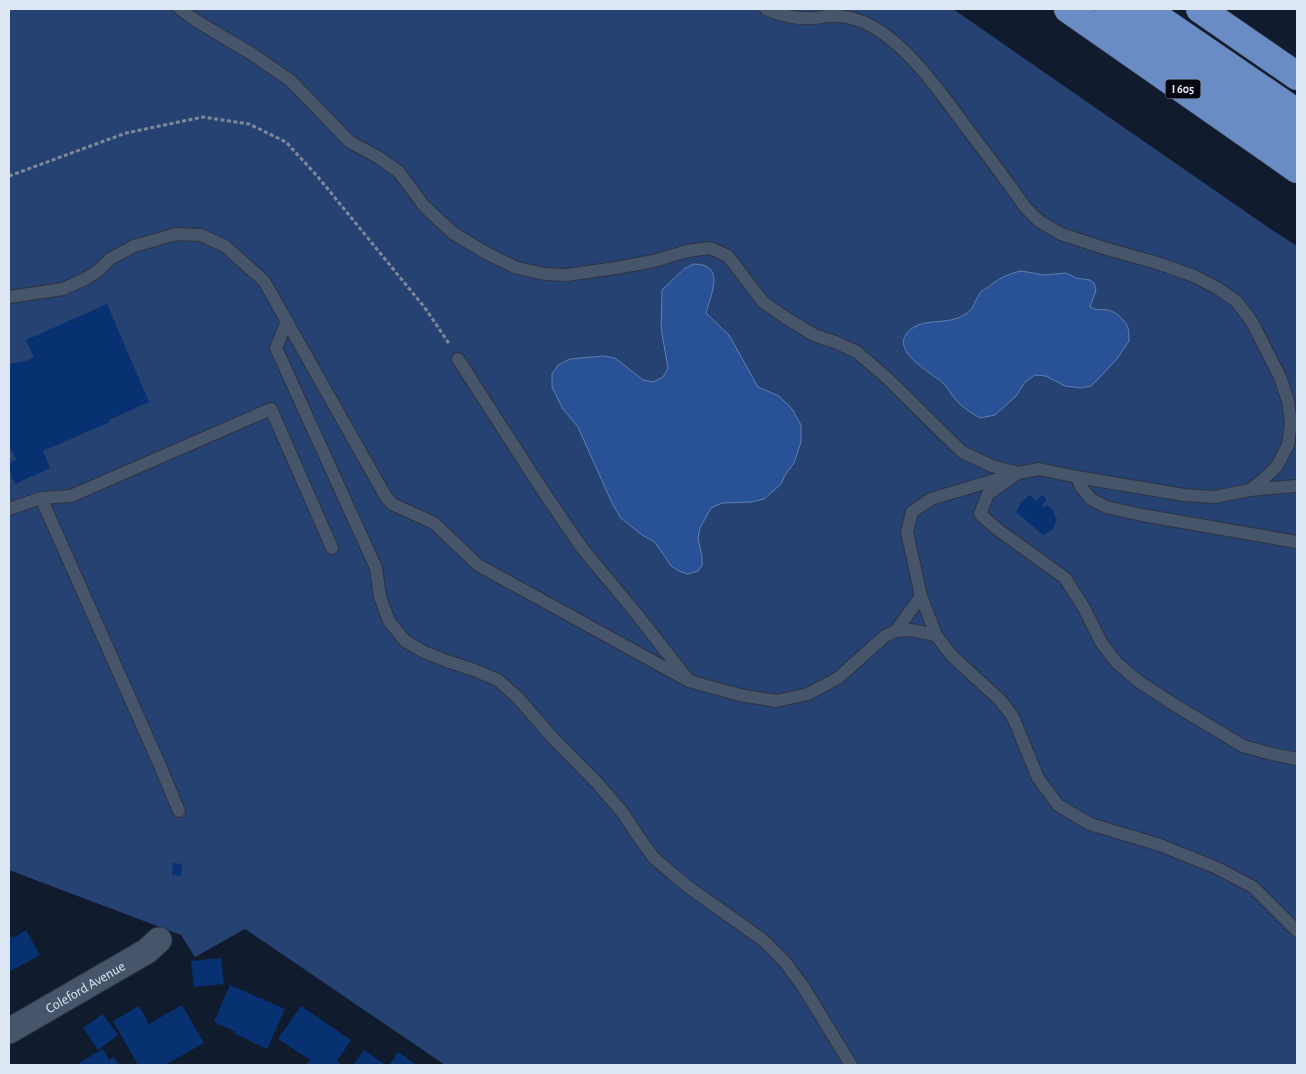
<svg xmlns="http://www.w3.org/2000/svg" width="1306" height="1074" viewBox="0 0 1306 1074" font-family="'Alegreya Sans',sans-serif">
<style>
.green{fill:#254272}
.water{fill:#295296;stroke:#5f7eb2}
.building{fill:#073171}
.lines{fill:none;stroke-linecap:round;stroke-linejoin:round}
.lane-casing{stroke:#2d3342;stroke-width:14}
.street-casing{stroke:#2d3342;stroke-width:27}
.highway-casing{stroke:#2d3342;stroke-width:29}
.path{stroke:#7f8898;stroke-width:3;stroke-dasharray:4 2.5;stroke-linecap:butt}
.lane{stroke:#47556b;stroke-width:12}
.street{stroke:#47556b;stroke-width:25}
.highway{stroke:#698cc4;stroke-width:28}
.labels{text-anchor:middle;stroke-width:4;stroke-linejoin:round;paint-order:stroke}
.shield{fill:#03060e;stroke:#9ca3ae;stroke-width:1}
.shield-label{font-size:12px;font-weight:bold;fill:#dde6f3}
.street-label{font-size:14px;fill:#dde6f3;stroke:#03060e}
</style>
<rect width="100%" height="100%" fill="#101b2e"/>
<polygon class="green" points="9,9 953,9 1272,230 1297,246 1297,1065 445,1065 245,929 195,957 181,935 9,870"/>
<g class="water">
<path d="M694 264C726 264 711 294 706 313L729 335 758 387 779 396 792 409 801 425V442L794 463 785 475 781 484 764 499 751 502 722 503 711 508 700 528 698 538 702 557V566L698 571 688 574 679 571 671 566 655 542 642 535 621 518 612 503 578 427 563 409 552 387V374L558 365 570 359 603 356 615 358 643 380 653 382 663 377 668 368 661 328 662 290 684 269Z"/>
<path d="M1021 271 1044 275 1066 273 1076 278 1090 280 1094 283 1096 290 1090 307C1096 311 1100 309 1106 310 1115 310 1125 320 1128 328 1129 332 1129 337 1129 341L1116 360 1100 377 1091 386 1081 388 1065 386 1046 376 1035 375 1025 382 1016 396 995 415 980 418C972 413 963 408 956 400 951 395 948 387 942 382 930 372 886 349 911 329 927 317 948 326 966 314 974 309 975 299 981 292 982 290 985 289 987 288 998 279 1007 274 1021 271Z"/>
</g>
<g class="building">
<polygon points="107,304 149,402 109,420 110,422 43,451 50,468 15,484 9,470 9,463 16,460 12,450 9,452 9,364 26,361 34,357 26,340"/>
<polygon points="1030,495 1036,501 1042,495 1047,499 1042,505 1045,508 1047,505 1055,512 1053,514 1057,519 1053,529 1043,535 1016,512 1021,502"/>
<polygon points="173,863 182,864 181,876 172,875"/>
<polygon points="26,930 40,955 9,972 9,938 12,936 13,938"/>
<polygon points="221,958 224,984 194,987 191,961"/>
<polygon points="230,985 285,1009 267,1049 235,1034 236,1032 214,1022"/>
<polygon points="182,1005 204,1043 165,1065 138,1065 113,1021 139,1006 149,1024"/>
<polygon points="301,1006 351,1040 337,1061 341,1064 340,1065 306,1065 310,1060 278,1039"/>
<polygon points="103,1014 118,1035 98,1050 83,1028"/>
<polygon points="103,1049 109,1060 114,1057 119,1065 81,1065 79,1063"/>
<polygon points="364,1050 386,1065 353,1065"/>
<polygon points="398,1052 417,1065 391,1065 390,1064"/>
</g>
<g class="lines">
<g class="lane-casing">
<g id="lane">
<polyline points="180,9 195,20 252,54 291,81 350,142 378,157 399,172 424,206 453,233 486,253 517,268 545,274 566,275 616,268 654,261 687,251 710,248 728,256 763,302 786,318 814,335 835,342 857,352 887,378 962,452 992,466 1018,473 988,494 980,514 997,529 1065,578 1084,608 1101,642 1116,662 1138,681 1173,704 1243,746 1272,754 1297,759"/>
<path d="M766 9C781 16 797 19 814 18 819 18 824 16 829 16 840 15 853 18 863 22 904 39 940 92 966 127 986 153 1006 180 1025 207L1039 221 1061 234 1104 248 1157 263 1194 276 1217 288 1236 301 1252 322 1280 377 1288 401 1291 423 1288 445 1277 466 1264 479 1250 490"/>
<polyline points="9,297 63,289 85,279 99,270 110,259 134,246 176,234 201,235 225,246 264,281 386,497 392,504 434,523 478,565 689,681"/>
<polyline points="287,321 276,348 376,568 380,597 389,621 405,641 424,652 447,661 474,670 498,680 518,698 552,737 598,784 623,813 638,836 654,858 687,886 763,940 785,962 804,988 851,1065"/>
<polyline points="458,359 543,491 582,548 635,612 689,681 740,695 776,701 808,694 838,678 885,636 896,631 911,630 936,635"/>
<polyline points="1077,477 1081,487 1091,499 1106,507 1142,515 1297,542"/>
<polyline points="1295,486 1250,490 1214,497 1184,495 1077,477 1039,469 1018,473 931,499 912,512 907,532 921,596 936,635 952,656 1000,700 1013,717 1038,778 1058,805 1090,824 1160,845 1217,868 1253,887 1297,931"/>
<polyline points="41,498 158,761 179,811"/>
<polyline points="9,509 41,498 71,496 271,409 332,548"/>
<polyline points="896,631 921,596"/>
</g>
</g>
<g class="street-casing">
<g id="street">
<path id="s1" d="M9 1031 147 951 159 940"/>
</g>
</g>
<g class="highway-casing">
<g id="highway">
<polyline points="1068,9 1297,169"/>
<polyline points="1109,9 1297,142"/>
<polyline points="1145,9 1297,113"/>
<polyline points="1200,9 1297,76"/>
</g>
</g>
<polyline class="path" points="9,176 126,133 203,117 249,124 286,142 318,177 425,308 450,345"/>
<use href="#lane" class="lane"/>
<use href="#street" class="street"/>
<use href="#highway" class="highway"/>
</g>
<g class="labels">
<rect class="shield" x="1165.5" y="79.5" width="35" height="19" rx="4"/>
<g class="shield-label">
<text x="1183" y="93">I 605</text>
</g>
<g class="street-label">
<text dy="5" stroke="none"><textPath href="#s1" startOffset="88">Coleford Avenue</textPath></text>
</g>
</g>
<rect width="1306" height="1074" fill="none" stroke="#dde6f3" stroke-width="20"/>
</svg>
